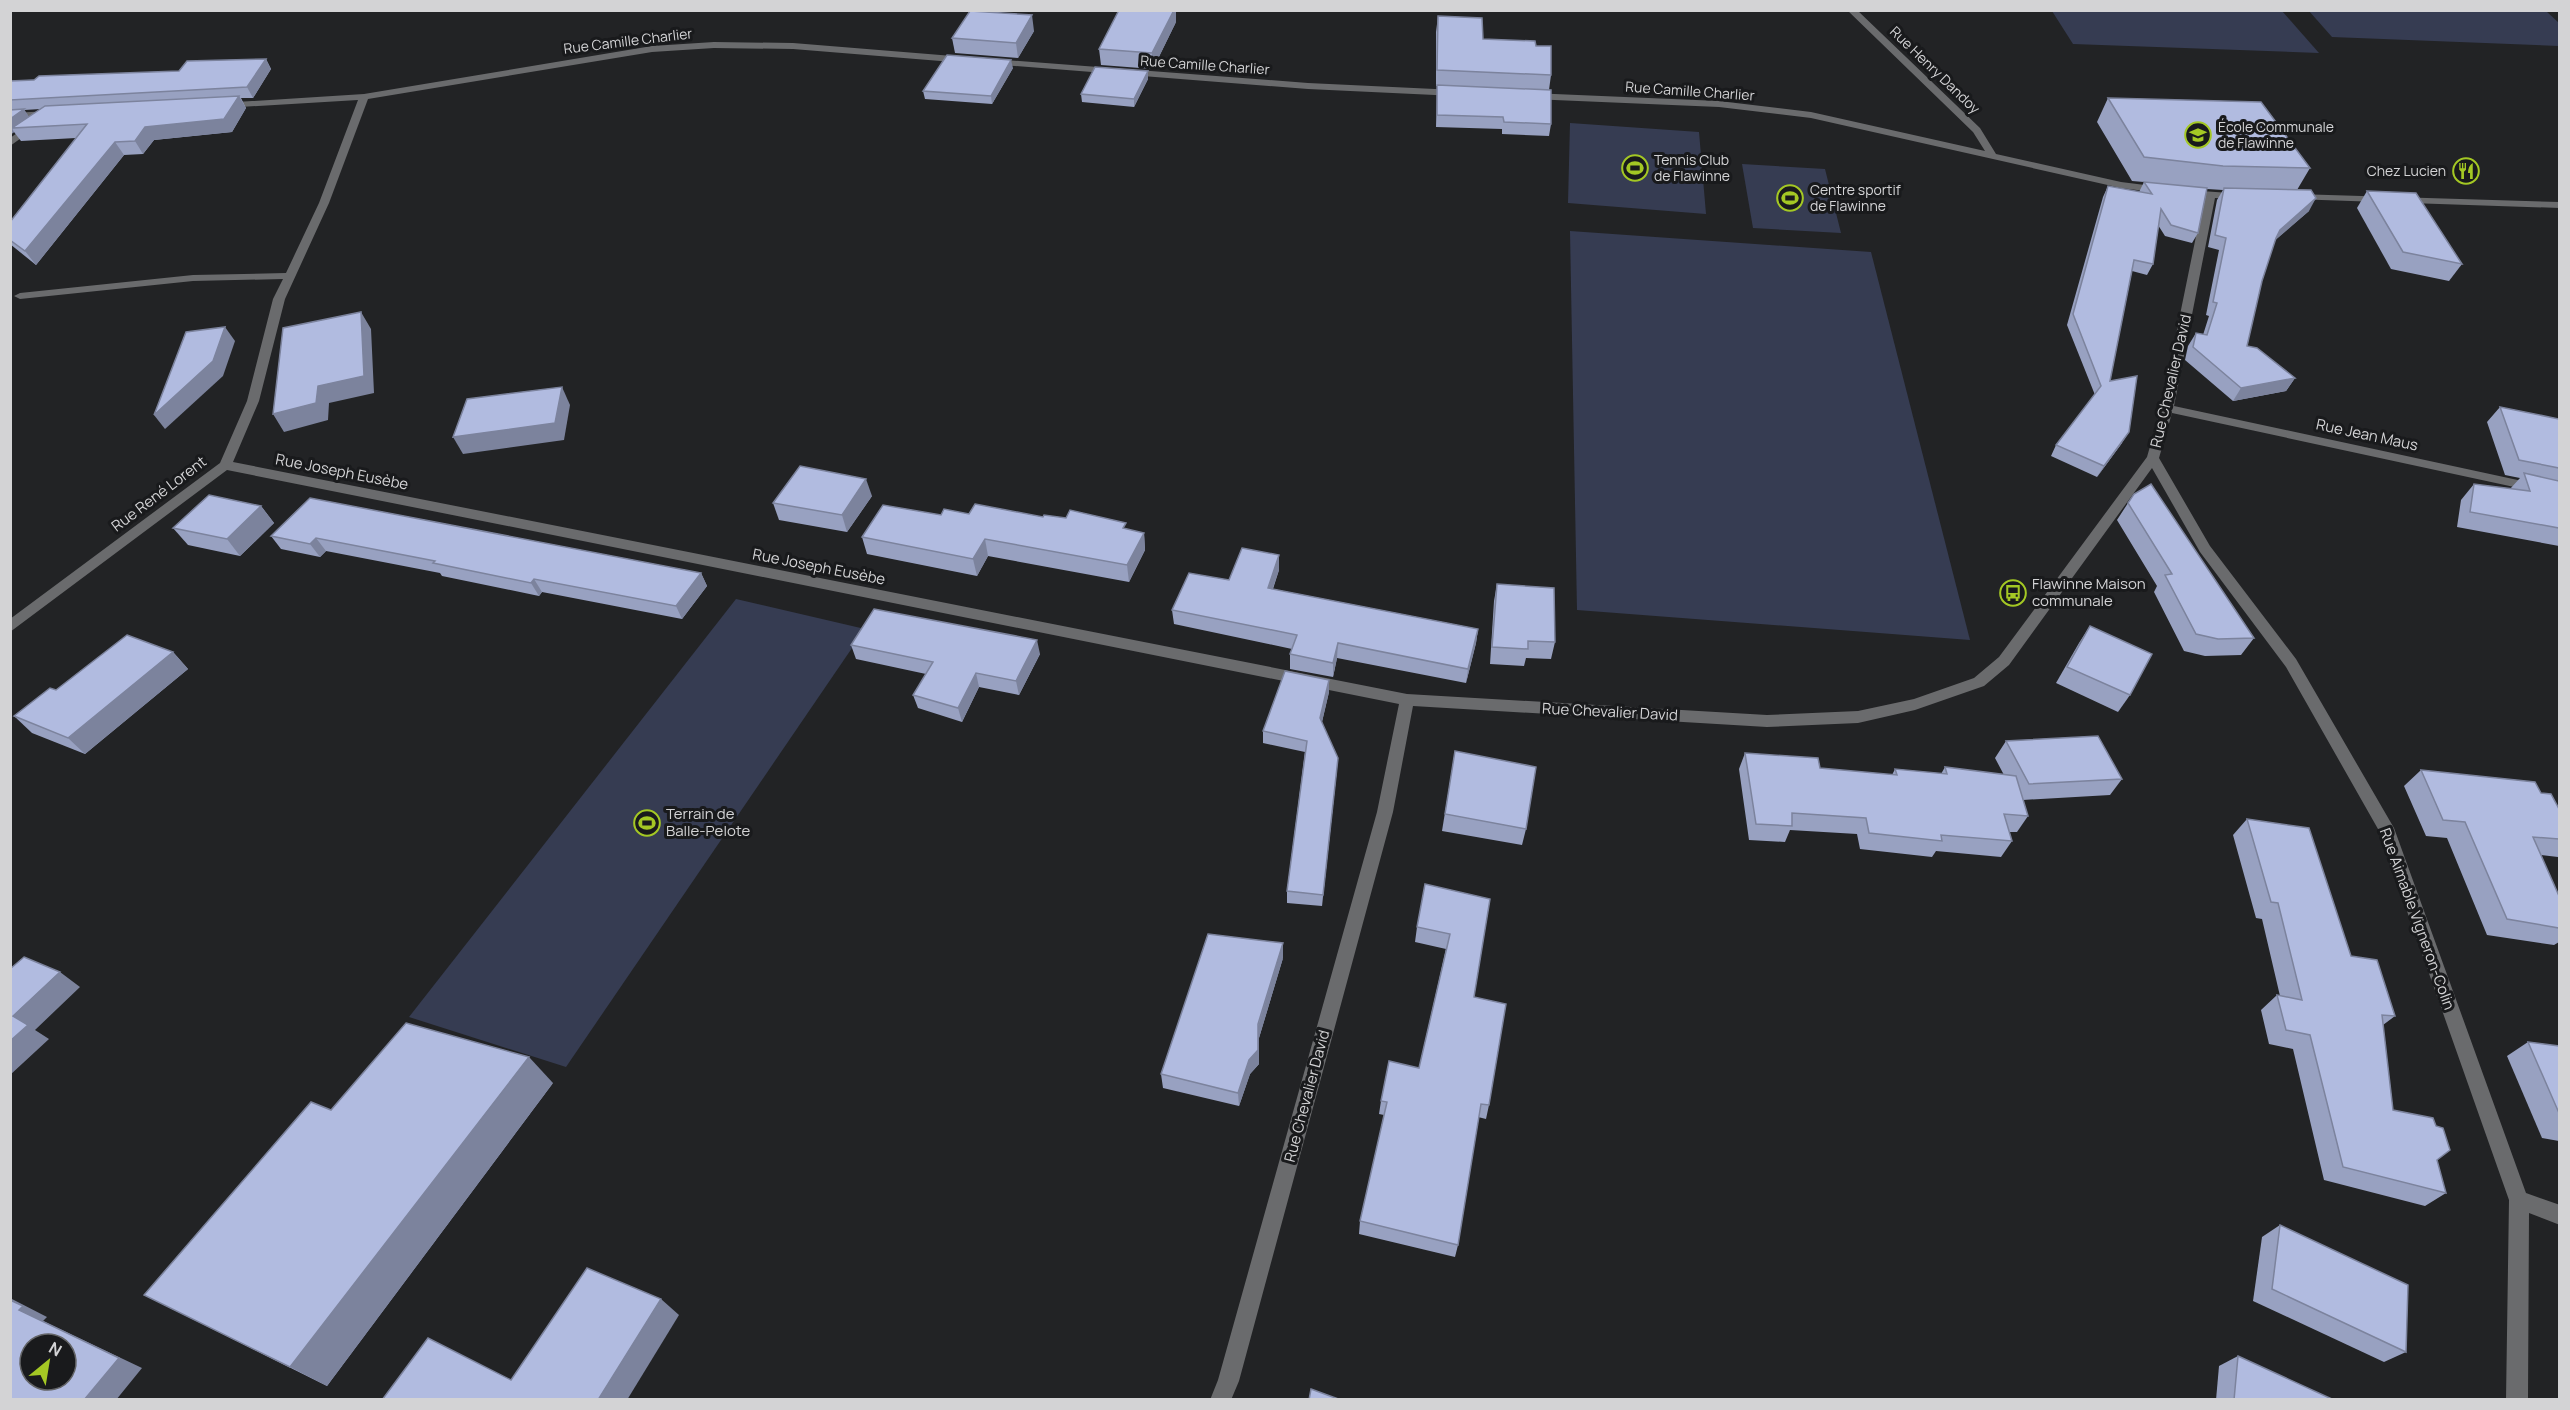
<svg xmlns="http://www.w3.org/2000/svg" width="2570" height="1410" viewBox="0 0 2570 1410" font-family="Manrope,sans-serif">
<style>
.green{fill:#363c52}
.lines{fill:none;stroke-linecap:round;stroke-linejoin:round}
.minor{fill:#6a6b6d;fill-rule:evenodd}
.wall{fill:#98a1c1;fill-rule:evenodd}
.shaded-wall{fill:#7c839d}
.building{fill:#b1bbe0;stroke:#7c839d;stroke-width:1.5;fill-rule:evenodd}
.labels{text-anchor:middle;stroke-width:6;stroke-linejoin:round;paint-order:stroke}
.far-street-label{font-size:14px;fill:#d3d3d5;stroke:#191a1c}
.far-poi-label{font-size:14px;fill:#d3d3d5;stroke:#191a1c;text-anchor:start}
.street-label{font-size:15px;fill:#d3d3d5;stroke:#191a1c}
.poi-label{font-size:15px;fill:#d3d3d5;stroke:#191a1c;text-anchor:start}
</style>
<rect width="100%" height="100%" fill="#222325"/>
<g class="green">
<polygon points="2052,11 2282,11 2319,53 2073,44"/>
<polygon points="2309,11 2546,11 2559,23 2559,46 2332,37"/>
<polygon points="1570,123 1699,132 1706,214 1568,203"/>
<polygon points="1742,164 1825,169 1841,233 1753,228"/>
<polygon points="1570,231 1871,252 1970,640 1577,610"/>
<polygon points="736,599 865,629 566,1067 409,1017"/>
</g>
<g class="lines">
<g class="minor">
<polygon points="1847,10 1857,10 1980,128 1996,154 2121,182 2161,187 2166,190 2161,193 2121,188 1811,118 1719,107 1531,99 1526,96 1531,93 1719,101 1811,112 1985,151 1973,132"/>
<polygon points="714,42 793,43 965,57 970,60 965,63 793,49 714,48 652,52 368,99 329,203 285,299 259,401 233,462 1407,694 1767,715 1858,711 1914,699 1974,678 1999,657 2147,457 2161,408 2204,197 2188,196 2183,193 2188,190 2243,194 2243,198 2239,199 2215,198 2174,406 2560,489 2560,497 2172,413 2159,458 2210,546 2296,659 2394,828 2526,1193 2560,1205 2560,1225 2529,1213 2528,1400 2506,1400 2509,1200 2378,829 2286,667 2200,552 2152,468 2009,665 1984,686 1915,710 1858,723 1767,727 1413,706 1393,812 1239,1381 1231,1400 1210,1400 1218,1380 1377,812 1399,704 227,470 10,632 10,619 220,463 247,401 273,299 283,279 193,281 20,299 14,296 20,293 193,275 286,273 319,203 358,100 223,108 218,105 220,103 364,94 652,46"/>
<polygon points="992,59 1308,83 1456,90 1461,93 1456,96 1308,89 989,64 989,60"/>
<polygon points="52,111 57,114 55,116 10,119 10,113"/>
<polygon points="30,124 38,126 10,146 10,138"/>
<polygon points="2296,194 2560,202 2560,208 2292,199 2291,197"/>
</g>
</g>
<g class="wall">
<polygon points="1438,16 1483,39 1536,46 1551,75 1549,90 1551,124 1549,136 1502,134 1502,129 1436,127 1437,86 1436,86 1436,32"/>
<polygon points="1176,22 1153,69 1101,65 1099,49"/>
<polygon points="1034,31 1018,58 955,53 952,38"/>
<path d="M266 59 271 69 253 98H241L246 108 232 132 154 140 143 154 124 155 36 265 10 244V222L76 138 21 141 14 132 10 135V81L179 71ZM41 109 29 117 24 110Z"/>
<polygon points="1013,68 992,104 925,99 923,91"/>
<polygon points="1148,71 1148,79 1134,107 1082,102 1081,94"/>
<polygon points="2108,98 2310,168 2297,190 2309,211 2275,240 2262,281 2247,346 2295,378 2286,391 2233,401 2185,360 2188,346 2196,333 2203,335 2209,316 2206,315 2219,250 2208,247 2217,200 2223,190 2207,189 2198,233 2192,243 2165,236 2158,225 2153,264 2147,275 2132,271 2110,381 2122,443 2097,477 2051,456 2056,445 2095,395 2067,325 2103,197 2108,186 2139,192 2144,182 2132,181 2097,122"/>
<polygon points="2367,191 2462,264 2449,281 2391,269 2357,208"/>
<polygon points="2500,407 2559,419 2559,546 2457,527 2461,500 2474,484 2510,489 2520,478 2505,475 2487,422"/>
<polygon points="872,496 847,532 779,520 773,503"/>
<polygon points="310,498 701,573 707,586 682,619 542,592 539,596 442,576 440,573 326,551 320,557 281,549 271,536"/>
<polygon points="2128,503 2254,638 2241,655 2205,656 2184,651 2154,592 2157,586 2117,520"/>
<polygon points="261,506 274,523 240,556 188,545 173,528"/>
<polygon points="969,514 1043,517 1144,533 1145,550 1129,582 988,556 977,576 867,554 862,537 941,515"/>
<polygon points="1279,570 1273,589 1478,629 1476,643 1466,683 1337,658 1333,677 1290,669 1290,654 1292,649 1174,624 1172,610 1229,580"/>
<polygon points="1497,584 1555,642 1551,659 1526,658 1524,666 1490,664 1494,601"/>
<polygon points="2090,626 2130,695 2118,712 2056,683 2079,643"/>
<polygon points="851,645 1040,654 1019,695 979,687 962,722 918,708 913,695 926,674 856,659"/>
<polygon points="173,652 188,669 85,754 32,733 14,716 56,690"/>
<polygon points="1329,680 1329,692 1322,722 1337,769 1322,906 1287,903 1287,891 1305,752 1263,743 1263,731"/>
<polygon points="2006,741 2122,779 2110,795 2023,800 2028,816 2017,832 2009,832 2012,841 2001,857 1936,851 1932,857 1860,849 1857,834 1790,830 1785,842 1749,840 1739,769 1745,753 1820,768 1892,775 1895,769 1941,774 1945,767 2004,775 1995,758"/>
<polygon points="1455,751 1526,829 1522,845 1442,831"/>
<polygon points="2421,770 2541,793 2559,809 2559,856 2558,857 2541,855 2559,896 2559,942 2554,945 2487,935 2447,838 2426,836 2404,786"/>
<polygon points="2247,819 2351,956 2395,1016 2383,1025 2393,1110 2437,1160 2446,1193 2425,1206 2324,1180 2293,1049 2269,1044 2261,1010 2277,995 2280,996 2262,919 2256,918 2233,835"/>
<polygon points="1490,899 1474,997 1489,1105 1486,1119 1478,1117 1458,1245 1455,1257 1359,1234 1360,1221 1384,1115 1379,1114 1381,1101 1419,1068 1446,949 1415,942 1417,927"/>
<polygon points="1283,958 1259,1038 1259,1064 1250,1074 1239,1106 1163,1088 1161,1074"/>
<polygon points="2528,1042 2559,1046 2559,1141 2542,1138 2507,1056"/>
<polygon points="553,1083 327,1386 144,1295"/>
<polygon points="2280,1225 2406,1352 2384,1362 2253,1301 2262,1237"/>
<polygon points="2238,1356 2334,1400 2216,1400 2219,1366"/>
</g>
<g class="shaded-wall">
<polygon points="1174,10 1176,10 1176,22 1153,69 1152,53"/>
<polygon points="1032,15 1034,31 1018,58 1016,43"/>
<polygon points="266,59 271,69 253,98 247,87"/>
<polygon points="1011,60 1013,68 992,104 991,96"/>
<polygon points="1148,71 1148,79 1134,107 1134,99"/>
<polygon points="239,96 246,108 232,132 154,140 143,154 135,141 145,127"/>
<polygon points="24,109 31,120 12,128 14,132 10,135 10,119"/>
<polygon points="115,142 124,155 36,265 25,251"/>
<polygon points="2316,198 2309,211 2272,243 2280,230"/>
<polygon points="361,312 371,329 374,393 329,403 328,420 284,432 273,414 318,386"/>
<polygon points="225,327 235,341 223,376 165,429 154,415"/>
<polygon points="2295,378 2286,391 2233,401 2241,388"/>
<polygon points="562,387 570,405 564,440 463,454 453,437"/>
<polygon points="2129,432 2122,443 2097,477 2104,466"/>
<polygon points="866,479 872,496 847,532 842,515"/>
<polygon points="261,506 274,523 240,556 227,539"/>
<polygon points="1144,533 1145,550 1129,582 1127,565"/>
<polygon points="316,538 326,551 320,557 310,544"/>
<polygon points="985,539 988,556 977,576 973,559"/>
<polygon points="1279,555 1279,570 1268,602 1268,588"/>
<polygon points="701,573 707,586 682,619 676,606"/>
<polygon points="534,579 542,592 539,596 531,583"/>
<polygon points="1478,629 1476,643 1466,683 1468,669"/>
<polygon points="1037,640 1040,654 1019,695 1016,681"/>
<polygon points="1338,643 1337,658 1333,677 1333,663"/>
<polygon points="173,652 188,669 85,754 68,738"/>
<polygon points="976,673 979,687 962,722 958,708"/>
<polygon points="1329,680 1329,692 1320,730 1320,718"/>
<polygon points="1338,758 1337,769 1322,906 1323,895"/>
<polygon points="1283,943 1283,958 1259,1038 1259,1064 1250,1074 1239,1106 1238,1093"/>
<polygon points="60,972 80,987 35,1030 49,1039 10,1075 10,1041 13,1016"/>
<polygon points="529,1057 553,1083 327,1386 290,1367"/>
<polygon points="10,1298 47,1317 43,1321 142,1368 116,1400 84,1400 10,1300"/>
<polygon points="661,1299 679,1315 627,1400 598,1400"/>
</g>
<g class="building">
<polygon points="1119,10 1174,10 1152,53 1099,49"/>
<polygon points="970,11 1032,15 1016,43 952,38"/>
<polygon points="1438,16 1482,18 1483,39 1535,41 1536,46 1551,46 1551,75 1437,70"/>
<polygon points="947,55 1011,60 991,96 923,91"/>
<polygon points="266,59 247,87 10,100 10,81 34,80 39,76 179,71 187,61"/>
<polygon points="1095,67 1148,71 1134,99 1081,94"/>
<polygon points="1437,85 1551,90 1551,124 1504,122 1503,117 1437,115"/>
<polygon points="239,96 224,119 145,127 135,141 115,142 25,251 10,240 10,222 87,124 12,128 45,106"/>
<polygon points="2108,98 2261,102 2310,168 2223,166 2144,157"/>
<polygon points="24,109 10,119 10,110"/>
<polygon points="2144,182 2207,188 2198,233 2171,225 2161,209 2153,264 2134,260 2110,381 2137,376 2129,432 2104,466 2056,445 2101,386 2073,314 2108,186 2152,194"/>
<polygon points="2224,188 2311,190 2316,198 2280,230 2276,238 2262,281 2247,346 2257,348 2295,378 2241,388 2193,347 2196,333 2207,335 2217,303 2213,302 2226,238 2215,235"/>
<polygon points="2367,191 2416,193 2462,264 2403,252"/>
<polygon points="361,312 364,376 318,386 316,403 273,414 283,328"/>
<polygon points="225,327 213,361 154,415 186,332"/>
<polygon points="562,387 555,423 453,437 467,399"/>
<polygon points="2500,407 2559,419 2559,468 2519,460"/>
<polygon points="800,466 866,479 842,515 773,503"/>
<polygon points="2524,473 2559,481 2559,528 2470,512 2474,484 2530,491"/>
<polygon points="2151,484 2254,638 2218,639 2196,634 2165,575 2172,574 2128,503 2134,494"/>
<polygon points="209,495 261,506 227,539 173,528"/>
<polygon points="310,498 701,573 676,606 534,579 531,583 433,563 435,561 316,538 310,544 271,536"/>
<polygon points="975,504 1043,517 1044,515 1066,518 1070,510 1126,523 1123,528 1144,533 1127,565 985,539 973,559 862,537 883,505 941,515 944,509 969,514"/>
<polygon points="1242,548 1279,555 1268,588 1478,629 1468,669 1338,643 1333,663 1290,654 1297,635 1172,610 1189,573 1229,580"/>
<polygon points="1497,584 1554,588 1555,642 1528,641 1528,649 1492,647"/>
<polygon points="874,609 1037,640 1016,681 976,673 958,708 913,695 933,662 851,645"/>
<polygon points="2090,626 2152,654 2130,695 2067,667"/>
<polygon points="127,635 173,652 68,738 14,716 50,688 56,690"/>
<polygon points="1285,671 1329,680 1320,718 1338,758 1323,895 1287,891 1307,741 1263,731"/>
<polygon points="2098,736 2122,779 2029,784 2006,741"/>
<polygon points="1455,751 1536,767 1526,829 1445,814"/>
<polygon points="1745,753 1818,758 1820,768 1897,775 1895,769 1947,774 1945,767 2016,776 2028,816 2004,814 2012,841 1941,835 1942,841 1869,833 1866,818 1792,813 1792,826 1756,824"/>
<polygon points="2421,770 2535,782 2541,793 2551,794 2559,809 2559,839 2533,837 2559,896 2559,928 2507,919 2465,822 2443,820"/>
<polygon points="2247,819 2309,828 2351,956 2377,960 2395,1016 2382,1015 2393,1110 2433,1118 2436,1126 2443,1128 2450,1150 2437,1160 2446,1193 2343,1167 2310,1035 2286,1030 2277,995 2302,1000 2278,903 2271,902"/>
<polygon points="1425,884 1490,899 1474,997 1506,1004 1489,1105 1481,1104 1458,1245 1360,1221 1387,1102 1381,1101 1389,1061 1419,1068 1450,934 1417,927"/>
<polygon points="1208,934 1283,943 1258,1024 1258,1050 1249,1060 1238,1093 1161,1074"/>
<polygon points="24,957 60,972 13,1016 28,1025 10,1041 10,969"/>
<polygon points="406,1023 529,1057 290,1367 144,1295 311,1102 331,1110"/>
<polygon points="2528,1042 2559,1046 2559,1113"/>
<polygon points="2280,1225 2408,1285 2406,1352 2272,1289"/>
<polygon points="587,1268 661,1299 598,1400 382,1400 428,1338 511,1380"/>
<path d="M10 1300 23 1306 19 1310 119 1358 84 1400H10ZM30 1344H66V1380H30Z"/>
<polygon points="2238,1356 2334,1400 2234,1400"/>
<polygon points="1311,1389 1341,1400 1309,1400"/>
</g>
<defs>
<g id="school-ring" transform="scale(1.35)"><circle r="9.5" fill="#191a1c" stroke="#a4c824" stroke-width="1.5"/><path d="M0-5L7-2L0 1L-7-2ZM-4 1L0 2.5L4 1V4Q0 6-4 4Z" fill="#a4c824"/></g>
<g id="stadium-ring" transform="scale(1.35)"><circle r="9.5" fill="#191a1c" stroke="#a4c824" stroke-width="1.5"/><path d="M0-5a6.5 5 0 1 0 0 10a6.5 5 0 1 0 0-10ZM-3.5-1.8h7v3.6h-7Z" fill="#a4c824"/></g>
<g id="restaurant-ring" transform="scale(1.35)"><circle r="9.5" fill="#191a1c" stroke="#a4c824" stroke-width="1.5"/><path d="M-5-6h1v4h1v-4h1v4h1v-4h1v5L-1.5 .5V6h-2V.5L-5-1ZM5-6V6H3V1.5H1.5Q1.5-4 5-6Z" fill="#a4c824"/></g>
<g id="bus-ring" transform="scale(1.35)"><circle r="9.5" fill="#191a1c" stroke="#a4c824" stroke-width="1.5"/><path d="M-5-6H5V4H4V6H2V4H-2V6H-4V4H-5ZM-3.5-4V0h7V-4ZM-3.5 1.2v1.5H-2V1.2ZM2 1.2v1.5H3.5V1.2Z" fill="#a4c824"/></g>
</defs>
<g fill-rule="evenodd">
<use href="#school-ring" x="2198" y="135"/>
<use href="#stadium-ring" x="1635" y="168"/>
<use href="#restaurant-ring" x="2466" y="171"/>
<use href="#stadium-ring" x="1790" y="198"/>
<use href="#bus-ring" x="2013" y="593"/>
<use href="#stadium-ring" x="647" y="823"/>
</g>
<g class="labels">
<g class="far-street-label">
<text transform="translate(628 41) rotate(-7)" y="5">Rue Camille Charlier</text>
<text transform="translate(1205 65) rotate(4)" y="5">Rue Camille Charlier</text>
<text transform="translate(1935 70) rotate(44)" y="5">Rue Henry Dandoy</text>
<text transform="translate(1690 91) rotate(4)" y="5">Rue Camille Charlier</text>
</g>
<g class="far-poi-label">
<text x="2218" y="132">École Communale<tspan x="2218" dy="16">de Flawinne</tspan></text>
<text x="1654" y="165">Tennis Club<tspan x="1654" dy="16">de Flawinne</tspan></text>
<text x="2446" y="176" text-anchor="end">Chez Lucien</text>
<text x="1810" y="195">Centre sportif<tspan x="1810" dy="16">de Flawinne</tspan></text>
</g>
<g class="street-label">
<text transform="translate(2171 381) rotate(-77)" y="5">Rue Chevalier David</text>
<text transform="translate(2367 435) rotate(12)" y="5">Rue Jean Maus</text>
<text transform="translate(342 472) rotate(11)" y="5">Rue Joseph Eusèbe</text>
<text transform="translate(159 494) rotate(-37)" y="5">Rue René Lorent</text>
<text transform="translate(819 567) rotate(11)" y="5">Rue Joseph Eusèbe</text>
<text transform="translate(1610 712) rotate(3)" y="5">Rue Chevalier David</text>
<text transform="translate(2417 919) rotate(70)" y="5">Rue Aimable Vigneron-Colin</text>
<text transform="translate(1307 1096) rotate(-75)" y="5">Rue Chevalier David</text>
</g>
<g class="poi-label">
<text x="2032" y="589">Flawinne Maison<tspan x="2032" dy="17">communale</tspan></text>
<text x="666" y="819">Terrain de<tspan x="666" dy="17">Balle-Pelote</tspan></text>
</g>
</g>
<rect width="2570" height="1410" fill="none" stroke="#d3d3d5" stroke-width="24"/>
<g transform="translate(48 1362) rotate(30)"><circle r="28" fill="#191a1c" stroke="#636466" stroke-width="1.5"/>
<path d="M0-4.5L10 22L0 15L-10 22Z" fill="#a4c824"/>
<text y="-9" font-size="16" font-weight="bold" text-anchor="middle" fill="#d3d3d5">N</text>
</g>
</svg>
